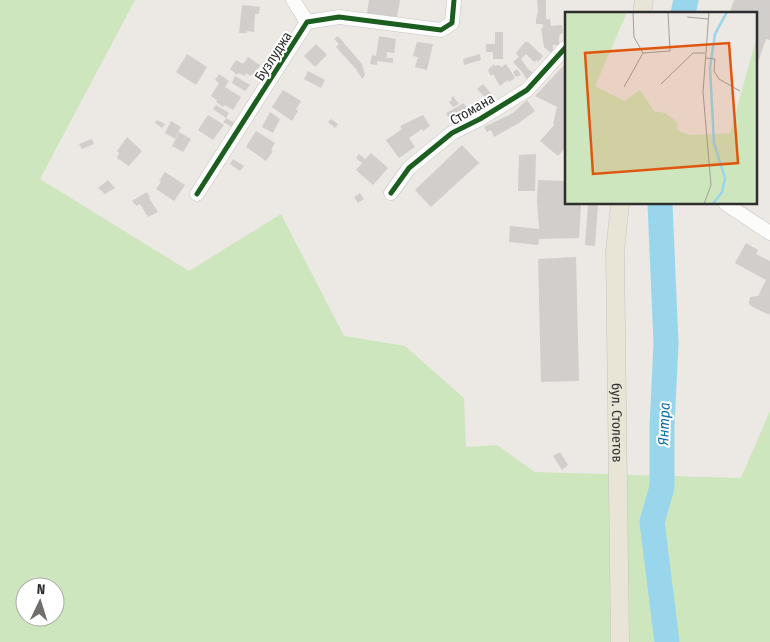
<svg xmlns="http://www.w3.org/2000/svg" width="770" height="642" viewBox="0 0 770 642" font-family="'Fira Sans Condensed',sans-serif">
<style>
.green{fill:#cee6be;fill-rule:evenodd}
.lines{fill:none;stroke-linecap:round;stroke-linejoin:round}
.river{stroke:#99d6ec;stroke-width:25}
.building{fill:#d1cecb}
.minor-casing{stroke:#c5c4c5;stroke-width:15}
.major-casing{stroke:#c6c5c4;stroke-width:19}
.minor{stroke:#fcfcfb;stroke-width:14}
.major{stroke:#e8e4d6;stroke-width:18}
.cycleway-casing{stroke:#fff;stroke-width:8}
.cycleway{stroke:#1b5e20;stroke-width:5}
.labels{text-anchor:middle;stroke-width:4;stroke-linejoin:round;paint-order:stroke}
.street-label{font-size:14px;fill:#2e2e2e;stroke:#fff}
.water-label{font-size:15px;font-style:italic;fill:#0d6fa3;stroke:#fff}
.inset-river{fill:none;stroke:#99d6ec;stroke-width:2.5}
.inset-road{fill:none;stroke:#a09e9b;stroke-width:1}
.view{fill:#df570e;fill-opacity:0.15;stroke:#df570e;stroke-width:2.5}
.inset-edge{fill:none;stroke:#2e2e2e;stroke-width:2.5}
</style>
<rect width="100%" height="100%" fill="#ece8e4"/>
<path class="green" d="M0 0H135L40 179 189 271 281 214 344 336 405 346 464 398 466 447 497 445 535 472 741 478 770 411V642H0ZM25 587H55V617H25Z"/>
<g class="lines">
<g class="river">
<polyline points="683,14 686,0"/>
<polyline points="660,204 666,343 662,427 662,487 652,522 667,642"/>
</g>
</g>
<g class="building">
<polygon points="369,0 400,0 397,17 367,13"/>
<polygon points="537,0 546,0 546,19 550,19 551,26 562,25 563,33 560,34 560,36 559,37 559,45 553,45 553,50 551,53 544,47 541,28 543,28 543,24 536,24 536,20 538,11"/>
<polygon points="734,0 770,0 770,40 766,39 757,65 756,14 729,14"/>
<polygon points="242,5 260,7 259,14 255,14 254,32 247,31 247,33 239,33"/>
<polygon points="495,32 503,32 503,59 493,59 493,52 486,52 486,44 495,44"/>
<polygon points="338,36 362,64 365,75 362,79 356,69 336,47 339,44 334,39"/>
<polygon points="379,36 396,39 394,53 387,52 387,55 386,58 393,58 393,63 377,61 377,65 370,64 372,55 376,56"/>
<polygon points="417,42 433,44 427,70 415,67 418,57 413,56"/>
<polygon points="525,42 528,42 543,56 538,62 537,60 534,62 526,54 521,59 528,69 537,76 529,83 523,73 513,62 519,57 516,53"/>
<polygon points="316,44 327,55 315,67 304,56"/>
<polygon points="187,54 207,67 196,85 176,72"/>
<polygon points="480,54 481,60 464,65 463,59"/>
<polygon points="248,57 260,65 254,75 252,74 250,76 246,73 245,76 238,73 237,75 230,69 236,60 243,64"/>
<polygon points="566,63 566,147 558,156 540,141 555,124 553,124 557,107 535,96"/>
<polygon points="494,64 495,66 499,65 501,67 506,64 515,78 509,82 508,80 500,86 493,74 491,76 488,70"/>
<polygon points="517,69 521,75 516,77 513,72"/>
<polygon points="308,71 325,80 321,88 304,79"/>
<polygon points="219,74 229,81 225,87 241,97 233,110 225,105 223,107 216,102 217,100 211,96 219,83 215,80"/>
<polygon points="235,76 250,85 245,91 232,83"/>
<polygon points="483,84 500,104 495,108 477,89"/>
<polygon points="283,90 301,101 296,109 298,111 292,121 272,107"/>
<polygon points="453,96 459,104 453,107 449,102 452,100 451,98"/>
<polygon points="527,100 535,111 519,123 494,137 491,130 487,132 484,127 513,113"/>
<polygon points="464,103 472,117 454,127 446,113"/>
<polygon points="216,105 229,113 226,118 235,123 232,127 223,122 226,118 213,109"/>
<polygon points="270,112 280,119 273,133 262,127"/>
<polygon points="208,115 224,125 213,140 198,130"/>
<polygon points="423,115 430,126 423,131 422,129 409,138 415,147 399,158 386,140 402,129 400,126"/>
<polygon points="331,119 338,124 335,128 328,122"/>
<polygon points="157,120 165,124 162,128 155,123"/>
<polygon points="171,121 181,127 175,139 165,133"/>
<polygon points="256,131 275,143 271,150 273,151 266,161 246,147"/>
<polygon points="179,132 191,139 183,152 172,146"/>
<polygon points="127,137 142,151 129,166 117,158 119,153 117,151"/>
<polygon points="92,139 94,144 82,149 79,144"/>
<polygon points="462,145 479,163 431,207 415,190"/>
<polygon points="371,153 388,168 373,185 356,170 362,163 356,158 359,154 365,159"/>
<polygon points="536,154 535,191 518,191 519,155"/>
<polygon points="233,159 244,166 240,171 230,164"/>
<polygon points="165,172 185,185 174,201 156,189 161,182 159,181"/>
<polygon points="108,180 115,188 105,194 98,188"/>
<polygon points="538,180 566,181 566,204 581,204 579,238 539,239 538,245 509,242 510,226 539,229 537,201"/>
<polygon points="147,192 150,197 149,198 158,212 148,217 140,204 137,206 132,201"/>
<polygon points="360,193 364,199 358,203 354,197"/>
<polygon points="588,204 598,204 595,246 585,245"/>
<polygon points="746,243 758,250 756,254 770,261 770,312 769,315 751,306 749,303 750,297 758,296 766,280 735,263"/>
<polygon points="576,257 579,381 541,382 538,259"/>
<polygon points="560,452 568,465 562,470 553,456"/>
</g>
<g class="lines">
<g class="minor-casing">
<g id="minor">
<polyline points="293,0 307,22"/>
<polyline points="391,193 409,168 452,133 480,119 527,90 566,47"/>
<polyline points="197,194 307,22 339,17 441,30 452,23 454,0"/>
<polyline points="726,204 770,233"/>
</g>
</g>
<g class="major-casing">
<g id="major">
<polyline points="642,14 644,0"/>
<path id="s1" d="M620 204 615 251 620 642"/>
</g>
</g>
<use href="#minor" class="minor"/>
<use href="#major" class="major"/>
<g class="cycleway-casing">
<g id="cycleway">
<polyline points="391,193 409,168 452,133 480,119 527,90 566,47"/>
<polyline points="197,194 307,22 339,17 441,30 452,23 454,0"/>
</g>
</g>
<use href="#cycleway" class="cycleway"/>
</g>
<g class="labels">
<g class="street-label">
<text transform="translate(273 56) rotate(-57)" y="5">Бузлуджа</text>
<text transform="translate(472 109) rotate(-30)" y="5">Стомана</text>
<text dy="5" stroke="none"><textPath href="#s1" startOffset="219">бул. Столетов</textPath></text>
</g>
<g class="water-label">
<text transform="translate(664 424) rotate(-88)" y="5">Янтра</text>
</g>
</g>
<g transform="translate(565 12)">
<rect width="192" height="192" fill="#ece8e4"/>
<path d="M0 0H62L30 74 59 89 75 78 89 99 100 101 112 110 113 119 126 123 165 121 192 24V192H0Z" fill="#cee6be"/>
<path class="inset-river" d="M148 192 157 180 160 166 149 131 145 56 150 22 162 0"/>
<path class="inset-road" d="M68 0 69 25 78 41M122 5 143 7M141 46 150 47 149 59 154 67 175 79M96 72 128 41H140M59 75 78 41 105 39 103 0M139 192 146 173 138 80 144 0"/>
<path class="view" d="M164 31 173 151 28 162 20 41Z"/>
<rect width="192" height="192" class="inset-edge"/>
</g>
<g transform="translate(40 602) rotate(4)"><circle r="24" fill="#ffffff" stroke="#ababab"/>
<path d="M0-4L9 19L0 12L-9 19Z" fill="#706f6e"/>
<text y="-8" font-size="14" font-weight="bold" text-anchor="middle" fill="#2e2e2e">N</text>
</g>
</svg>
